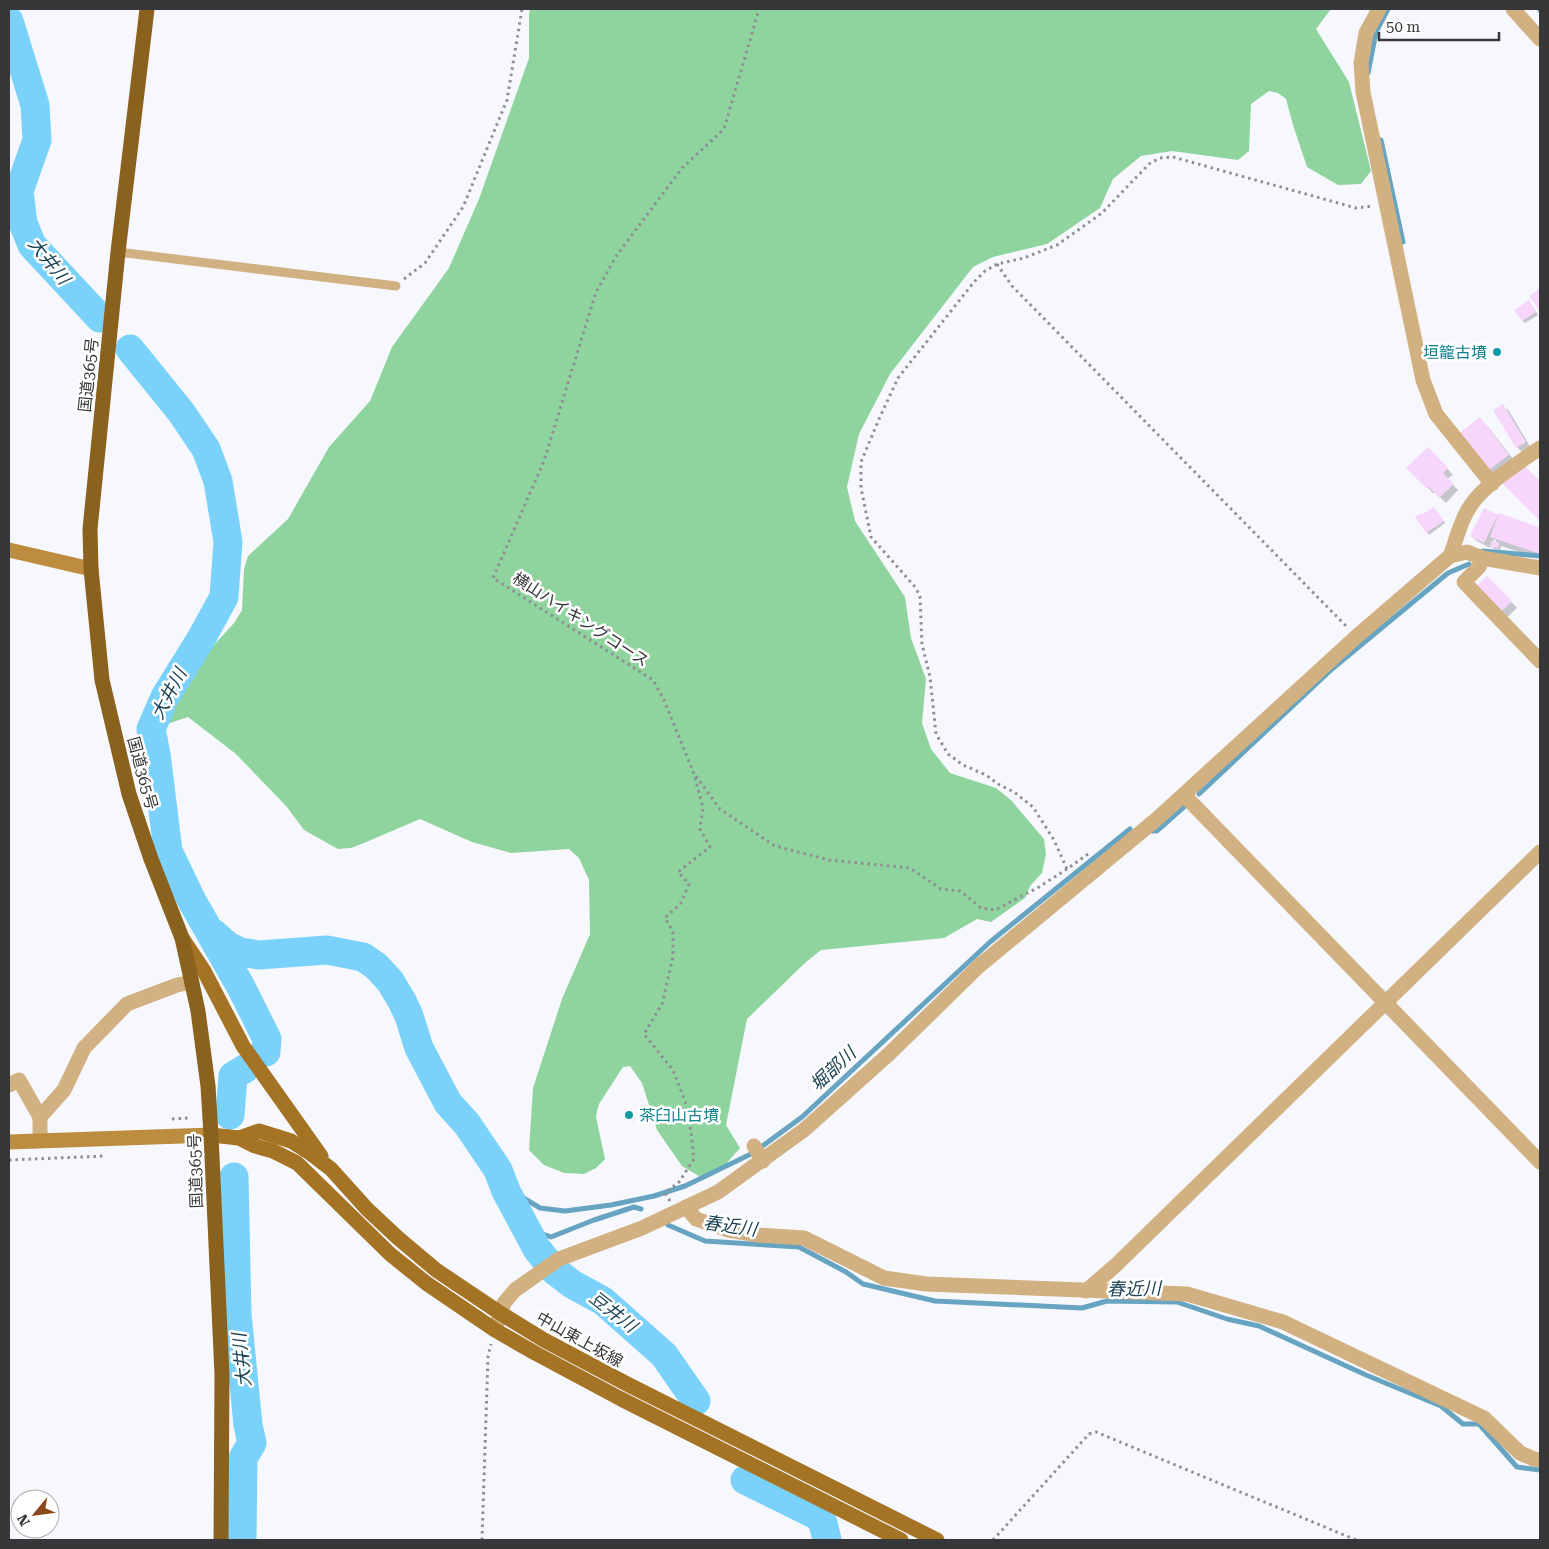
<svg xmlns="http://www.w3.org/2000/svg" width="1549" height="1549" viewBox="0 0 1549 1549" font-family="'Roboto Serif','Noto Sans JP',serif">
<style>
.forest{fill:#8fd49f}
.shadow{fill:#0003;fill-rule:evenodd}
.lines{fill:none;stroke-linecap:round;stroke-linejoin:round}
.stream{stroke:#66a4c1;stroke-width:5}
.river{stroke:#7ad2fb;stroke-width:29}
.building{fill:#f6d6fb}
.path{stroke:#8e8f93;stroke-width:3;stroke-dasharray:2.5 4;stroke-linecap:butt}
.lane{stroke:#d1b081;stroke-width:9}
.street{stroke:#d1b081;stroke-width:15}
.secondary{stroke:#bc8c3f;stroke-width:15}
.primary{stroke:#a47424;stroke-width:15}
.highway{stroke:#8b621d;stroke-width:15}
.culture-dot{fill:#0f9aa8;stroke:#fff;stroke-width:2}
.labels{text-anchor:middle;stroke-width:5;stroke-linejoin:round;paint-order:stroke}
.culture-label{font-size:16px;fill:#0d838f;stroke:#fff;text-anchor:end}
.street-label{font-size:16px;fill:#363739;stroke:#fff}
.water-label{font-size:18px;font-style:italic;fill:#1b4253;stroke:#fff}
</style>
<rect width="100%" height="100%" fill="#f7f8fe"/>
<polygon class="forest" points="530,9 1331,9 1316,29 1349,82 1371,171 1361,184 1338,185 1307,167 1293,125 1286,99 1278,93 1269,91 1251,104 1249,151 1238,160 1172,151 1141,156 1113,179 1100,208 1047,244 993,257 973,267 890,374 859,434 847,487 855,521 905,597 911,638 926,679 922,723 931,749 950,773 996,788 1011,800 1044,839 1046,854 1042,873 1030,886 1025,898 991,922 977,919 944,938 821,950 806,962 747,1019 726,1125 740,1148 719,1172 699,1176 682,1166 657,1130 642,1083 630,1066 623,1067 599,1104 597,1111 596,1117 605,1159 596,1168 584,1174 564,1173 544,1165 529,1150 533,1088 562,999 590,934 589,880 579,858 569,849 511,853 472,842 420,819 364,843 351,848 338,849 304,830 287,807 236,754 188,717 170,723 158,718 152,707 154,693 165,678 215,644 234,623 242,610 244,569 248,556 288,519 329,447 370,401 392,347 449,268 479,199 529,58 529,14"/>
<g class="shadow">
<polygon points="1531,304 1538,315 1525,323 1522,320"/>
<polygon points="1503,406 1509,411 1531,448 1523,453 1517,447"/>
<polygon points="1480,419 1489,428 1517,464 1496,480 1487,471"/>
<polygon points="1434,454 1453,475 1447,479 1458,490 1446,503 1435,492 1433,493 1408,468"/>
<polygon points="1436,511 1445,523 1429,535 1427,532"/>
<path d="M1497 516 1499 518 1538 528 1540 525V559L1501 546 1500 550 1494 549 1491 546 1490 548 1477 541 1471 536ZM1494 539 1500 545 1492 543Z"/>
<polygon points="1487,577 1517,608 1505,619"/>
</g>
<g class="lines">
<g class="stream">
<polyline points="1539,9 1540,10"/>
<polyline points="1368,73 1376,32 1388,9"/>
<polyline points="1381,140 1403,242"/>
<polyline points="1480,552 1483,551 1540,556"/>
<polyline points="1199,794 1332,669 1448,573 1469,564"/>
<polyline points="1151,831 1157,831 1184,807"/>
<polyline points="506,1191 513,1188 522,1197 540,1208 565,1211 611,1205 654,1196 685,1186 753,1153 802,1117 990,942 1130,829"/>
<polyline points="668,1225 705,1241 799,1247 846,1272 863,1284 935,1301 1082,1308 1107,1301 1177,1302 1227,1319 1259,1326 1366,1375 1441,1406 1463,1424 1479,1424 1517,1467 1540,1470"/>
<polyline points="527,1228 551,1237 594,1220 634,1207 641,1209"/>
</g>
<g class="river">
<polyline points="9,21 35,105 37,140 19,191 23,223 32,245 100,318"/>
<polyline points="130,349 181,412 206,449 218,481 228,542 224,597 201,639 165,697 151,729 156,754 168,851 192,901 241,987 267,1039 266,1052"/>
<polyline points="213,933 228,946 240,952 259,955 327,950 363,957 376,966 390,981 402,1001 409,1016 419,1048 448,1103 467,1124 498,1170 506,1191 537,1249 555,1271 572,1284 603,1301 664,1355 696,1401"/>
<polyline points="230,1115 233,1076 246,1068"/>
<polyline points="234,1177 237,1314 248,1425 252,1443 243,1458 242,1540"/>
<polyline points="745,1480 818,1516 823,1523 827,1540"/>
</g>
</g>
<g class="building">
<polygon points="1540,288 1540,311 1529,296"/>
<polygon points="1529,300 1536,312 1522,321 1514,310"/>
<polygon points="1503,404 1526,442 1516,448 1493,410"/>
<polygon points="1480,417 1509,455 1486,472 1458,434"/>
<polygon points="1428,447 1448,468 1443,473 1454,484 1439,498 1429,487 1426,488 1406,468"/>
<polygon points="1523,464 1540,481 1540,519 1539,520 1503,484"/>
<polygon points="1434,507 1444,521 1426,533 1415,517 1421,513 1423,514"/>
<polygon points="1484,508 1498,515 1484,543 1470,536"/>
<polygon points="1499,513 1538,527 1540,523 1540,554 1490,537"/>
<polygon points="1491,541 1499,543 1498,548 1490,547"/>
<polygon points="1487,576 1512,601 1499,614 1474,588"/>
</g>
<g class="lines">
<g class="path">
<polyline points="997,264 1012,286 1347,627"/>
<polyline points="404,279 425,263 463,207 507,100 522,9"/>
<polyline points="696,776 720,809 775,846 829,860 910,868 941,889 960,891 981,908 995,910 1039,887 1067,869"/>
<polyline points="1088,854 1067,869 1054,840 1033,807 1014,792 998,784 986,775 963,765 948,754 936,734 930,677 922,644 920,597 916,588 871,537 861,488 861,462 879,419 898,378 974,282 985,271 997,264 1024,258 1057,245 1102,213 1149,164 1160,158 1173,157 1356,208 1373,206"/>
<polyline points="172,1119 189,1118"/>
<polyline points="9,1160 105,1156"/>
<polyline points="670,1201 665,1193 679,1182 694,1159 691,1132 686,1104 673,1070 644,1034 662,1004 673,957 673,932 665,918 681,903 689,884 678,872 710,847 700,829 703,808 694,774 664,700 653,680 493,578 544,461 596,292 617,255 682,168 724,129 759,9"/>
<polyline points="482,1540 488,1356 491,1344"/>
<polyline points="993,1540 1089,1434 1096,1432 1356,1540"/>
</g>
<polyline class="lane" points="118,252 396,286"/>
<g class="street">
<polyline points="1379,9 1366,33 1361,63 1363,92 1423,380 1436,414 1492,484"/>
<polyline points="1513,9 1540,39"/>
<path d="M1450 556C1456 541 1460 522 1469 508 1482 486 1518 463 1540 448"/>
<polyline points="1482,558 1479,567 1464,582 1540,661"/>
<polyline points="1184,795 1540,1162"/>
<polyline points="9,1085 19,1080 40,1117"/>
<polyline points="40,1140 40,1117 64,1090 84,1048 127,1004 177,985 192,982"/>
<polyline points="754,1146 763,1161"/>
<polyline points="686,1207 696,1219 728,1230 758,1235 804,1238 884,1278 926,1284 1187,1294 1283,1322 1484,1418 1520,1453 1534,1459 1540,1460"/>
<polyline points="1086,1291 1116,1265 1540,852"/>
<polyline points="497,1324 504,1303 515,1290 559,1259 642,1228 718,1192 804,1130 889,1054 979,966 1158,818 1356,637 1450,556 1467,552 1482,558 1540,568"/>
</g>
<g class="secondary">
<polyline points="9,550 91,569"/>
<polyline points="9,1142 211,1135"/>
</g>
<g class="primary">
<polyline points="182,938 204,971 243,1046 321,1156"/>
<polyline points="211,1135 239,1138 255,1146 273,1151 297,1163 390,1254 426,1283 495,1330 535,1353 621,1399 901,1540"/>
<polyline points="239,1138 259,1131 291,1141 310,1153 331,1169 367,1209 398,1238 436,1270 500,1313 544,1340 627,1384 937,1540"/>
</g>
<polyline class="highway" points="147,9 118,252 90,529 91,569 102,680 129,794 151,859 182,938 198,1011 208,1086 211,1135 222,1375 221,1540"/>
</g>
<g class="culture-dot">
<circle cx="1497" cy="352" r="5"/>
<circle cx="629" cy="1115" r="5"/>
</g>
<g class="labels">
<g class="culture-label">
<text x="1487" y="358">垣籠古墳</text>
<text x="639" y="1121" text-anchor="start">茶臼山古墳</text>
</g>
<g class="street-label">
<text transform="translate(88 375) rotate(-84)" y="6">国道365号</text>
<text transform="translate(581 619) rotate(33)" y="6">横山ハイキングコース</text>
<text transform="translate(143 773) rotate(75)" y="6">国道365号</text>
<text transform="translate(195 1171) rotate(-92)" y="6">国道365号</text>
<text transform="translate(580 1339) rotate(29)" y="6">中山東上坂線</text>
</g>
<g class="water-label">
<text transform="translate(49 261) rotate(51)" y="6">大井川</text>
<text transform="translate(169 694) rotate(-62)" y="6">大井川</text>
<text transform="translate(833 1069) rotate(-43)" y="6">堀部川</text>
<text transform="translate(730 1226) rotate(8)" y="6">春近川</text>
<text transform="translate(1134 1289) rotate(-1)" y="6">春近川</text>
<text transform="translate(613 1312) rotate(38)" y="6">豆井川</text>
<text transform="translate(242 1360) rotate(-96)" y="6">大井川</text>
</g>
</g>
<rect width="1549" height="1549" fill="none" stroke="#363739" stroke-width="20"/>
<g transform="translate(35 1514) rotate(241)"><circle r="24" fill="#ffffff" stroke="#afafb0"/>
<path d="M0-4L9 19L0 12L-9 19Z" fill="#8c481b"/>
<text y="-8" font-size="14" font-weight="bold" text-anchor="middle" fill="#363739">N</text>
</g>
<path d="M1379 32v8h120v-8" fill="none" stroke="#363739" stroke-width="2.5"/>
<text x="1386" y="32" font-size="15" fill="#363739" stroke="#ffffff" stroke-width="4" paint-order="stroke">50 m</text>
</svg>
